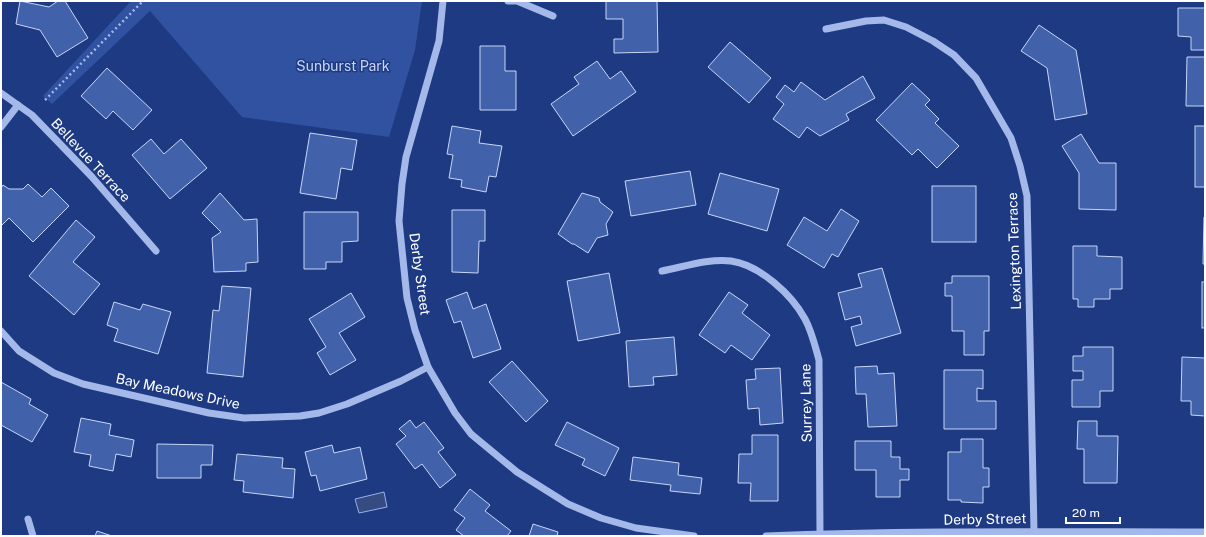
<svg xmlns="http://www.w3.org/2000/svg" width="1206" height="537" viewBox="0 0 1206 537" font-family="'Public Sans',sans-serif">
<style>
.green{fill:#3151a1}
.water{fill:#364b81;stroke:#97b1ec}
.building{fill:#4161aa;stroke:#c8d6f7}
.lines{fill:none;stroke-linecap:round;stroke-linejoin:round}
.path{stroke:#a4b9ea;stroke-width:2.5;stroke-dasharray:2 3;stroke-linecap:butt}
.minor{stroke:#a4b9ea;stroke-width:7}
.labels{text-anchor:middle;stroke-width:3;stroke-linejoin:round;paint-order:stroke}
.park-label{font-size:14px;fill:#c8d6f7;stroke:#1d3a83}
.street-label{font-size:14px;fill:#fff;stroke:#1d3a83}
</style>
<rect width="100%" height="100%" fill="#1d3a83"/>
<polygon class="green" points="131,1 422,1 415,50 389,137 242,117 150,11 52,104 43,96"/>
<polygon class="water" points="384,492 387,507 359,513 355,499"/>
<g class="building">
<polygon points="20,1 49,7 58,1 65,1 88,38 57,57 40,30 16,24"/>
<polygon points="606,1 657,1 658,52 614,53 614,39 623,39 623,19 606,19"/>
<polygon points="1178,8 1205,8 1205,50 1191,50 1191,37 1178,36"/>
<polygon points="1039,25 1076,50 1087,114 1055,120 1047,68 1021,51"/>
<polygon points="730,42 771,78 749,103 708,67"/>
<polygon points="480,46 505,46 505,71 516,71 516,110 480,110"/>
<polygon points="1187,57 1205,57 1205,106 1186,106"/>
<polygon points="597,61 610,79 621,71 636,92 573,136 551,104 579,84 574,77"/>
<polygon points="107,68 152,110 133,130 113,111 106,119 81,96"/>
<polygon points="863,76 875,98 846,114 849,120 820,136 807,127 799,138 773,119 784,104 776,97 785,85 794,92 801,82 825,100"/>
<polygon points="912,83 930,100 925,105 939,119 935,123 959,146 937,168 918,149 912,155 876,120"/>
<polygon points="452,126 481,131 479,143 502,146 496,177 489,176 486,192 461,187 462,180 449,178 453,155 447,154"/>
<rect x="1195" y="126" width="10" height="61"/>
<polygon points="310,133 357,140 352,170 341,168 336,199 300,193"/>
<polygon points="1081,134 1099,163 1116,163 1116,210 1079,209 1079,173 1062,146"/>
<polygon points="151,139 164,154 181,139 207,168 170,199 132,155"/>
<polygon points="690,171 696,205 631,216 625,181"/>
<polygon points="720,173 779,189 767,231 708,214"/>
<polygon points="28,184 42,197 51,188 69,206 33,242 9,218 1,226 1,188 3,185 9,189 23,189"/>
<rect x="932" y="186" width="44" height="56"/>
<polygon points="220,193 244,220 257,219 258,262 246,263 246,271 214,272 212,238 221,232 202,213"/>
<polygon points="582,193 599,198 600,202 613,212 606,224 608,235 597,238 588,253 574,244 572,244 558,234"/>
<polygon points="841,209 859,221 838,257 832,254 824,268 787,245 804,217 827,231"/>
<polygon points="452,210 485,210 485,241 479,241 478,273 452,272"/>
<polygon points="304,212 358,212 358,241 342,242 342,262 326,262 326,269 304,269"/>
<polygon points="1204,217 1205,217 1205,264 1203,264"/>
<polygon points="76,220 95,237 73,262 100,284 74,315 29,276"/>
<polygon points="1073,246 1097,246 1097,256 1122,257 1122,289 1110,289 1110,299 1094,299 1094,307 1078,307 1078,299 1073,299"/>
<polygon points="882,268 901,333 856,346 851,327 862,324 860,316 845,320 838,293 862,287 858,274"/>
<polygon points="609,273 620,333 578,341 567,281"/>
<polygon points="952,276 989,276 989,331 984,331 984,355 964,355 964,331 952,331 952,296 945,296 945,283 952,283"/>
<rect x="1202" y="282" width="3" height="46"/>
<polygon points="222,286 251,288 243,377 207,373 213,310 219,311"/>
<polygon points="467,292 473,309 486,304 501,349 473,358 461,321 454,323 446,300"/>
<polygon points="729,292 748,305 742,313 770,335 752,360 731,345 725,353 699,335"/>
<polygon points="351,293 365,317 339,333 356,360 330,375 317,353 326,347 309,319"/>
<polygon points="114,302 140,310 143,304 171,312 158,354 114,341 118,329 107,325"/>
<polygon points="674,337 677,375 653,377 654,385 629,387 626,341"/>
<polygon points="1083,347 1113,347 1113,391 1100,391 1100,407 1072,407 1072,380 1083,380 1083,371 1073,371 1073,356 1083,356"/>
<polygon points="1182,357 1205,358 1205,416 1191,415 1191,401 1181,401"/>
<polygon points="512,361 548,401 526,422 489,382"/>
<polygon points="877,366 878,374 894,373 897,426 868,427 866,394 856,394 855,367"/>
<polygon points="780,368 783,423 760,425 759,408 748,409 746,380 756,379 755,369"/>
<polygon points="944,370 983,370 983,389 977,388 977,401 996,401 996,429 944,429"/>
<polygon points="1,382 31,399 29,404 48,415 32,442 1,425"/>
<polygon points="81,418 111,424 109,435 134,440 131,457 116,454 113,471 89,466 91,455 74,452"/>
<polygon points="410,420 416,428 424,422 444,448 438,452 456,475 440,488 422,464 415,469 396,444 406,436 399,429"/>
<polygon points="1078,421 1097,421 1097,436 1118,436 1117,483 1084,483 1084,449 1077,449"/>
<polygon points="567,422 619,448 605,476 582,465 585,459 555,445"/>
<polygon points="752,435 778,435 778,501 750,501 751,483 738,483 739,454 752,454"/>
<polygon points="961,439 983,439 983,468 989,468 989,487 983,487 983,503 961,502 961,500 948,500 948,452 961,452"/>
<polygon points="855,441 891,441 891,457 900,457 900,469 909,469 909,480 900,480 900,497 876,497 876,470 855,470"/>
<polygon points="157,444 213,445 212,465 201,465 201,478 157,478"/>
<polygon points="332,445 334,453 360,447 367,479 320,491 316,475 311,476 305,452"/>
<polygon points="237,454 283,458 282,468 295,469 293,498 243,492 244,481 234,480"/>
<polygon points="633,457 679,463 678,475 702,478 700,494 670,491 671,485 630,480"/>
<polygon points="470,489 490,505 485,511 511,531 507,536 464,536 456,530 465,518 454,510"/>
<polygon points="533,524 558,532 557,536 529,536"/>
<polygon points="97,531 112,536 95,536"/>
</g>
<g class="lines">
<polyline class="path" points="45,100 143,1"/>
<g class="minor">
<polyline points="443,1 439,41 406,157 402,184 399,221 407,298 415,330 428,367 455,413 471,434 517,472 568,504 601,518 636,528 694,536"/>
<polyline points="508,1 517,1 553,16"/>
<polyline points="826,29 866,21 884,20 906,27 933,41 954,55 976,78 1011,138 1020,166 1027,196 1034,532"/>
<polyline points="1,93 32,115 92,177 156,251"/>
<polyline points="1,127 18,105"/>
<path d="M662 271C683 267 710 258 731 261 760 265 792 295 805 319 812 332 815 346 819 360L820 536"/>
<polyline points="1,331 19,351 54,373 83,384 209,413 244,418 300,416 319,413 347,404 401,381 428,367"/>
<polyline points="28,519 33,536"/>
<path d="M766 536C912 530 1059 532 1205 532"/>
</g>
</g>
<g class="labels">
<g class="park-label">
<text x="343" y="71">Sunburst Park</text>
</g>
<g class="street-label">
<text transform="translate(91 160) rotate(47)" y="5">Bellevue Terrace</text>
<text transform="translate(1014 251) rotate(-92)" y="5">Lexington Terrace</text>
<text transform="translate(420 274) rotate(82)" y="5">Derby Street</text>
<text transform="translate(178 391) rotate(12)" y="5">Bay Meadows Drive</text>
<text transform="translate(806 403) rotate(-91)" y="5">Surrey Lane</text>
<text transform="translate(985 519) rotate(-1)" y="5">Derby Street</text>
</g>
</g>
<rect width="1206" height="537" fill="none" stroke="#ffffff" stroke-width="4"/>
<path d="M1066 517v6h54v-6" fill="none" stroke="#ffffff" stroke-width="2"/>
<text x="1072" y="517" font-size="12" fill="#ffffff" stroke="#1d3a83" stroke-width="3" paint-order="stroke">20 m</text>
</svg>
